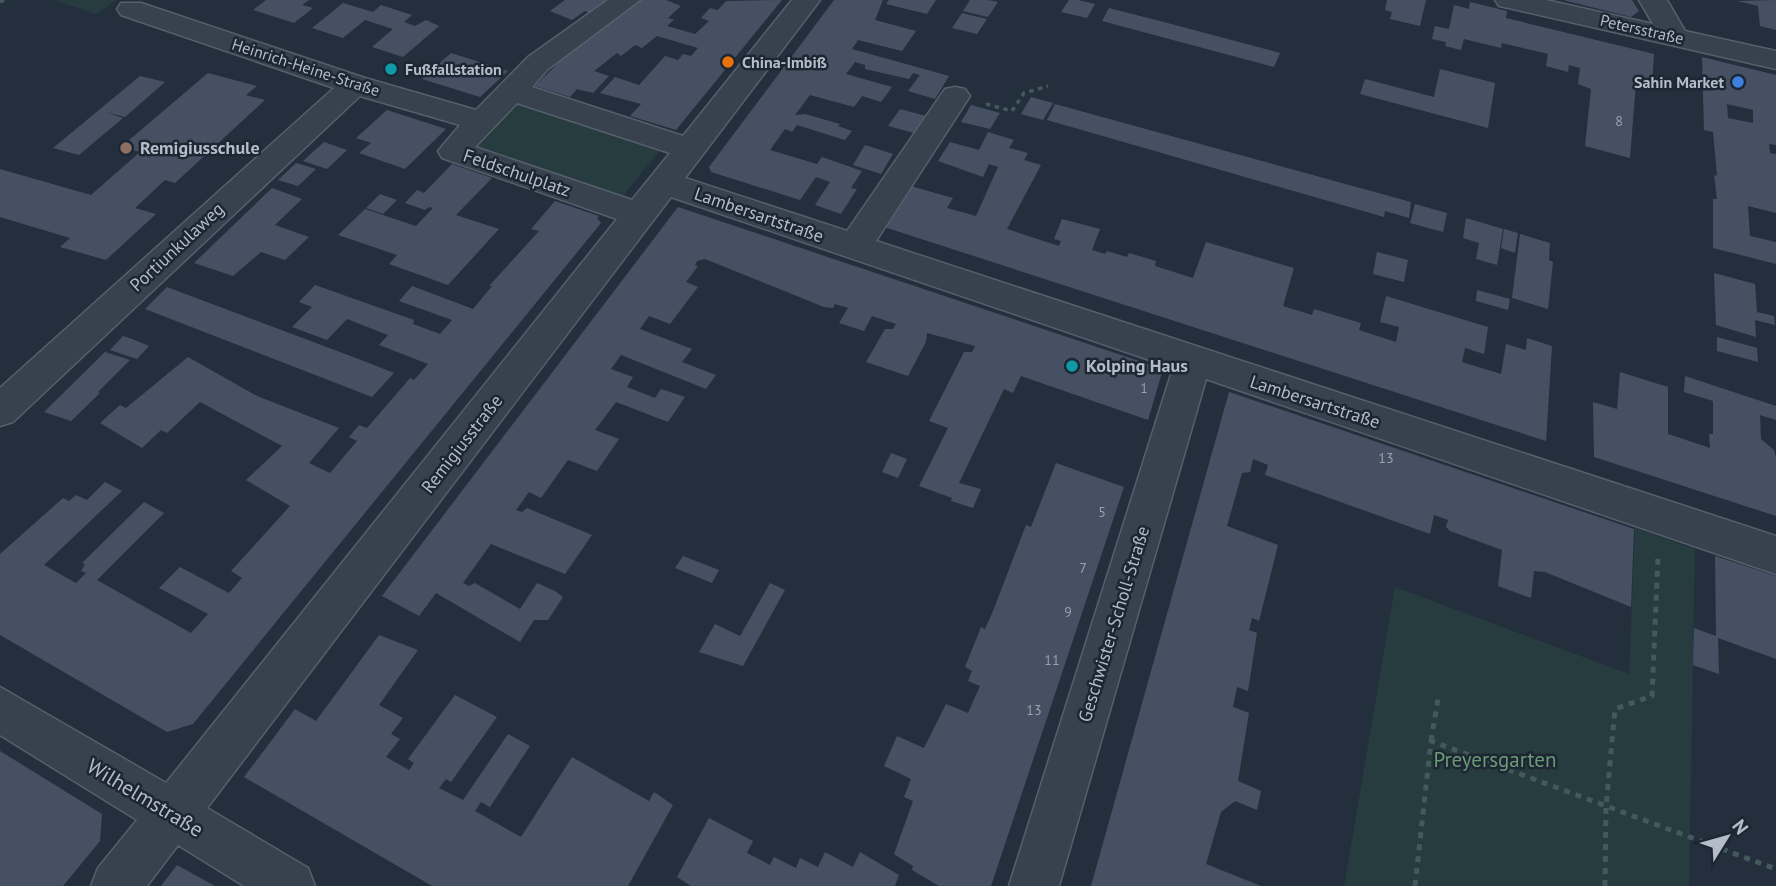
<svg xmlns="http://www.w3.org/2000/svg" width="1776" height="886" viewBox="0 0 1776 886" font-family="'PT Sans',sans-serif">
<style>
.green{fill:#263c3f}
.building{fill:#455162;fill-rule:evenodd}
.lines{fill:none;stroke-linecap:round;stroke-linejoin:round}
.minor-casing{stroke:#565f6c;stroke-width:3}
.path-far1{stroke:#44595c;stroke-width:3.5;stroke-dasharray:4.5 4.5;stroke-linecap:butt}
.path{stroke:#44595c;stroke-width:5;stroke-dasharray:6 6;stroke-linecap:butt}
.minor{fill:#38414e;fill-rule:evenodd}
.food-dot{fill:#e8710a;stroke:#1d2633;stroke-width:2.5}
.culture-dot{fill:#0f9aa8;stroke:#1d2633;stroke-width:2.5}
.shop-dot{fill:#3f7fe0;stroke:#1d2633;stroke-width:2.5}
.education-dot{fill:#8d6e63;stroke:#1d2633;stroke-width:2.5}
.labels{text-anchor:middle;stroke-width:5;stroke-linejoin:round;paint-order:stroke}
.number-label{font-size:14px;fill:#98a1af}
.far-street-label{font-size:16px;fill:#b4bcc9;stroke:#1d2633}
.far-poi-label{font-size:16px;font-weight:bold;fill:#b4bcc9;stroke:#1d2633;text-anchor:start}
.poi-label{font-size:18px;font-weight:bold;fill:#b4bcc9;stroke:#1d2633;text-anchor:start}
.street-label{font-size:18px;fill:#b4bcc9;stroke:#1d2633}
.near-park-label{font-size:21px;fill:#6b9a76;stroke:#1d2633}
.near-street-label{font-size:21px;fill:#b4bcc9;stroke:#1d2633}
</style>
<rect width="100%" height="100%" fill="#242f3e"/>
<g class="green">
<polygon points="54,0 116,0 96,14"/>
<polygon points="519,100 662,148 622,197 472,146"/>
<polygon points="1635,528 1695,549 1689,886 1344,886 1395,587 1629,674"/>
</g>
<g class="building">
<polygon points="266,0 309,0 302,5 313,8 294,23 253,10"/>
<polygon points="565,0 609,0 592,14 585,11 572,20 550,11"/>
<polygon points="640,0 666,0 681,6 668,18 674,20 667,26 695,34 709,21 701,18 710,8 718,10 726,1 782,0 676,130 630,116 641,104 600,93 615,77 639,85 665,56 678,60 683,54 691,56 698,48 657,36 642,48 635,45 621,56 617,53 594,71 609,76 593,93 577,89 570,97 535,86 560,61"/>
<polygon points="834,0 883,0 875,20 916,31 902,51 858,40 852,49 949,76 935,99 908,91 920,75 913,73 909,79 865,69 865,65 855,62 846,74 892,87 881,102 862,96 854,107 810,95 795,115 805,114 840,124 838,126 852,131 845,140 797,125 792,132 785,129 770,150 817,164 822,157 862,171 851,188 857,189 841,214 815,205 830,182 816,177 800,200 711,172 709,167"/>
<polygon points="889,0 936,0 927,14 886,4"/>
<polygon points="970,0 988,0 998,2 988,17 963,11"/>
<polygon points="1069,0 1078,0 1095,4 1087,18 1061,12"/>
<polygon points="1387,0 1426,0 1420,26 1390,19 1392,12 1385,10"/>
<polygon points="1563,0 1632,0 1639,11 1631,17"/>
<polygon points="1776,0 1776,30 1760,26 1758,6 1737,1"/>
<polygon points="1470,2 1507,11 1506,18 1654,54 1652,86 1636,82 1630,158 1585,146 1591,89 1578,84 1580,68 1569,65 1568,72 1546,66 1548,54 1502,43 1501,48 1464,39 1461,50 1445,46 1446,42 1432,39 1435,26 1449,29 1454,5 1469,9"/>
<polygon points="343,3 373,12 381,5 412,15 404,22 415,26 426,20 439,26 403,57 372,47 393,29 365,20 343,38 312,28"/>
<polygon points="1109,8 1179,26 1280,53 1274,67 1102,21"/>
<polygon points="962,13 987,19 977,34 952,28"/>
<polygon points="451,53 508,71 480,97 422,79"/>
<path d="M1702 57 1776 75V145L1769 144 1770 153 1776 154V213L1748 206 1750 236 1776 242V264L1713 248V199H1717L1714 175 1717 176 1713 132 1704 130ZM1727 104 1753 110V123L1728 118Z"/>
<polygon points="1440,69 1495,83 1488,128 1360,94 1365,79 1434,97"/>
<polygon points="208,73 257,86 246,95 265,100 175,183 165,180 135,208 156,214 106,260 60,247 70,238 0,217 0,169 91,195 140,152 121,147"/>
<polygon points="140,76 165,82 125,117 106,112 123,118 79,155 53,148"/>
<polygon points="1031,97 1053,103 1043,120 1021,114"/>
<polygon points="1055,104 1411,202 1409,218 1385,211 1384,217 1047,120"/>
<polygon points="971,105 1000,113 990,129 961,122"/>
<polygon points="900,109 926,116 914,133 888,126"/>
<polygon points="387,110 446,129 405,169 359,153 371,143 356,138"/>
<polygon points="988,132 1014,140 1009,148 1028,153 1024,160 1041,165 1007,229 1059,246 1061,241 1054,239 1062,219 1100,229 1092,250 1105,254 1107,251 1127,257 1129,253 1156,261 1155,266 1193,278 1206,242 1294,268 1283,306 1312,315 1314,309 1361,323 1359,330 1396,342 1399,327 1380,322 1386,296 1488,327 1484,354 1465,348 1462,362 1501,374 1506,344 1526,350 1527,338 1552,346 1546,441 881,226 907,185 953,198 947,208 976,216 998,167 989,164 983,177 938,161 950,142 979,150"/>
<polygon points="324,142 347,150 327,169 303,161"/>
<polygon points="865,145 893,154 881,174 853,165"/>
<polygon points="296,163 316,169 298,186 278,180"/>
<polygon points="452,164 492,178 456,215 499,229 448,285 389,264 397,255 338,235 365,209 416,226 433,208 429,207 425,210 405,203 417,190 424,193"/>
<polygon points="272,188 302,199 275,225 309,237 285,260 261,252 233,276 194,263"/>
<polygon points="380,194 397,200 383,214 366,208"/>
<polygon points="555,201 599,216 597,218 601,223 193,724 167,732 0,635 0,554 63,498 69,501 76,495 87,500 105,482 122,491 44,565 76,583 86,573 81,571 85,564 82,563 144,502 164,513 97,580 191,633 208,614 159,588 180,567 229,593 242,578 231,571 290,506 246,480 282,446 200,402 167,433 161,430 142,448 100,423 120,405 126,408 188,357 257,396 339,428 309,463 330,473 357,441 349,437 359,425 367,428 410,378 414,380 428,364 379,345 388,335 347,319 327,340 292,327 312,307 299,302 315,285 414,320 413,324 440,334 452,320 399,301 412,286 473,309 492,286 489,286 539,231 531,229"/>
<polygon points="1415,204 1447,213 1443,232 1410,223"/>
<polygon points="678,207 1163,369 1148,420 1021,376 1013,393 1004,389 959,483 981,489 973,508 951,501 952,498 919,486 948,428 929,421 964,352 972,352 975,346 927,333 926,342 908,376 866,362 885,329 893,329 896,324 872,316 864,331 839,323 848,308 835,304 833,308 824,307 705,259 697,261 695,265 698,266 686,282 698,287 670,324 649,316 640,329 692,349 682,362 716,375 706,389 621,355 611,369 633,377 627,387 655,398 661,389 685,397 668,422 616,402 595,430 619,439 597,471 568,460 541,498 529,492 516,510 522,512 527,508 592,535 565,574 491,544 463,583 469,586 475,583 520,609 537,583 555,591 563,597 548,620 534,620 520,642 436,593 419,616 382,596"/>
<polygon points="1466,218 1503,229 1497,265 1476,259 1479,243 1463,238"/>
<polygon points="1504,229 1518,233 1515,253 1501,248"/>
<polygon points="1520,234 1550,243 1549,260 1553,262 1548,309 1512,298"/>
<polygon points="1377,252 1408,260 1404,282 1373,274"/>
<polygon points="1714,273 1755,284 1757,312 1774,316 1775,325 1755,320 1756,337 1716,325"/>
<polygon points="167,287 369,363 394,373 372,397 145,309"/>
<polygon points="1477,290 1510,299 1508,310 1476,301"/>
<polygon points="123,336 132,339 149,346 137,359 110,350"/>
<polygon points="1717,337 1757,348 1758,362 1717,351"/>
<polygon points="105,352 130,360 98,392 100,393 71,421 44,412"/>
<polygon points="1620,372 1668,387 1668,434 1710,448 1709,434 1713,434 1713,401 1684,392 1685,376 1776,406 1776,420 1760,415 1761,439 1774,450 1776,457 1776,516 1594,457 1593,402 1617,409"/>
<polygon points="1229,392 1634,529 1631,607 1545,572 1534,571 1531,598 1498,586 1502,550 1450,531 1446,527 1448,520 1434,515 1430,534 1265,475 1268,465 1253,459 1250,472 1242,473 1227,526 1278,545 1259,621 1252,618 1249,630 1257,633 1248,691 1237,687 1233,707 1249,713 1238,781 1261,791 1257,810 1235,801 1221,812 1206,864 1261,886 1091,886"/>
<polygon points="891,453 907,459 898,478 882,472"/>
<polygon points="1056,463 1124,487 991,886 939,886 912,870 913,866 894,854 913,801 904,797 911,779 884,766 897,736 924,748 946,704 968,713 980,686 968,681 972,671 965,667 981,627 985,629 993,611 1026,525 1031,527"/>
<polygon points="683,556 719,570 712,583 675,568"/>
<polygon points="1715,556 1776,576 1776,659 1718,638 1719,674 1693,665 1694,628 1716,636"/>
<polygon points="770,583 785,590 743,666 699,652 715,624 740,636"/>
<polygon points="379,635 418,650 379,705 403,718 391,734 400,739 386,757 409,770 414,763 408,759 455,695 497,717 451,782 446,779 439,788 463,800 508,734 530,746 490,807 481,802 475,811 521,837 572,757 649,801 654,792 673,805 628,886 432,886 244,777 295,709 316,721"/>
<polygon points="0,751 102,814 100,841 63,886 0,886"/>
<polygon points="709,818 753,841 747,853 770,865 774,857 796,868 800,858 818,867 825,852 853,867 860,852 899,875 895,886 691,886 677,877"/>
<polygon points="177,865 215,886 161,886"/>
</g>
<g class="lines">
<g class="minor-casing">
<g id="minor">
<path d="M608 0H640L548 69 532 87 683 136 792 0H820L685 178 847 231 945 89 955 87 965 89 970 96 876 241 1776 536V574L1206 379 1059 886H1009L1173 368 671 197 207 808 308 868 315 886H244L178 845 147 886H91L98 868 137 820 0 735V687L166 783 617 219 442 158 438 151 460 125 360 96 13 422 0 426V388L334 88 121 15 117 9 121 3H141L365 78 476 110 528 57ZM517 103 670 153 632 200 475 147Z"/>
<polygon points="1495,0 1546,0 1653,24 1639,0 1667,0 1685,31 1776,51 1776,69 1509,8 1499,6"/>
</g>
</g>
<g class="path-far1">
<polyline points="0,2 5,0"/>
<polyline points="986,104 1012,111 1024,93 1048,86"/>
</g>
<g class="path">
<polyline points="1431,741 1438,699"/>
<polyline points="1415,886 1431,741 1776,869"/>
<polyline points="1605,886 1606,807 1615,709 1652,696 1658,557"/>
</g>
<use href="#minor" class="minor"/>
</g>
<circle class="food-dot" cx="728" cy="62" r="7"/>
<g class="culture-dot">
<circle cx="391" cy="69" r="7"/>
<circle cx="1072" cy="366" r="7"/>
</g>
<circle class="shop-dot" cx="1738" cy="82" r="7"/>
<circle class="education-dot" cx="126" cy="148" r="7"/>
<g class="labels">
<g class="number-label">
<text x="1619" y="126">8</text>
<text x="1144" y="393">1</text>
<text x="1386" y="463">13</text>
<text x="1102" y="517">5</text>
<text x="1083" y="573">7</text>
<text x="1068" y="617">9</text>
<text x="1052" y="665">11</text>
<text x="1034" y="715">13</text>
</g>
<g class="far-street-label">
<text transform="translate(1642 29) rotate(13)" y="6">Petersstraße</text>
<text transform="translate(306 67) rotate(18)" y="6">Heinrich-Heine-Straße</text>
</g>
<g class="far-poi-label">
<text x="742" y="68">China-Imbiß</text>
<text x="405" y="75">Fußfallstation</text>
<text x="1724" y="88" text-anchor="end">Sahin Market</text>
</g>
<g class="poi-label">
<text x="140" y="154">Remigiusschule</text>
<text x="1086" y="372">Kolping Haus</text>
</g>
<g class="street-label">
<text transform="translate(517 173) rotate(19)" y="6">Feldschulplatz</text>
<text transform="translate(759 215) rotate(19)" y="6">Lambersartstraße</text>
<text transform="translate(177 247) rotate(-43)" y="6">Portiunkulaweg</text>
<text transform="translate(1315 402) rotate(18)" y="6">Lambersartstraße</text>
<text transform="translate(462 444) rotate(-52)" y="6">Remigiusstraße</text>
<text transform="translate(1114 624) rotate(-73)" y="6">Geschwister-Scholl-Straße</text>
</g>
<g class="near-park-label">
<text x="1495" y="767">Preyersgarten</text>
</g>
<g class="near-street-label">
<text transform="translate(145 798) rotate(31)" y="7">Wilhelmstraße</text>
</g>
</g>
<g transform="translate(1727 837) rotate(53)" stroke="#1d2633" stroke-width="5" paint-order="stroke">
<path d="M0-5L12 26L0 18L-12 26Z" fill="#b4bcc9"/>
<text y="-10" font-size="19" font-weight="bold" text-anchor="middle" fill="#b4bcc9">N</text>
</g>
</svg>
